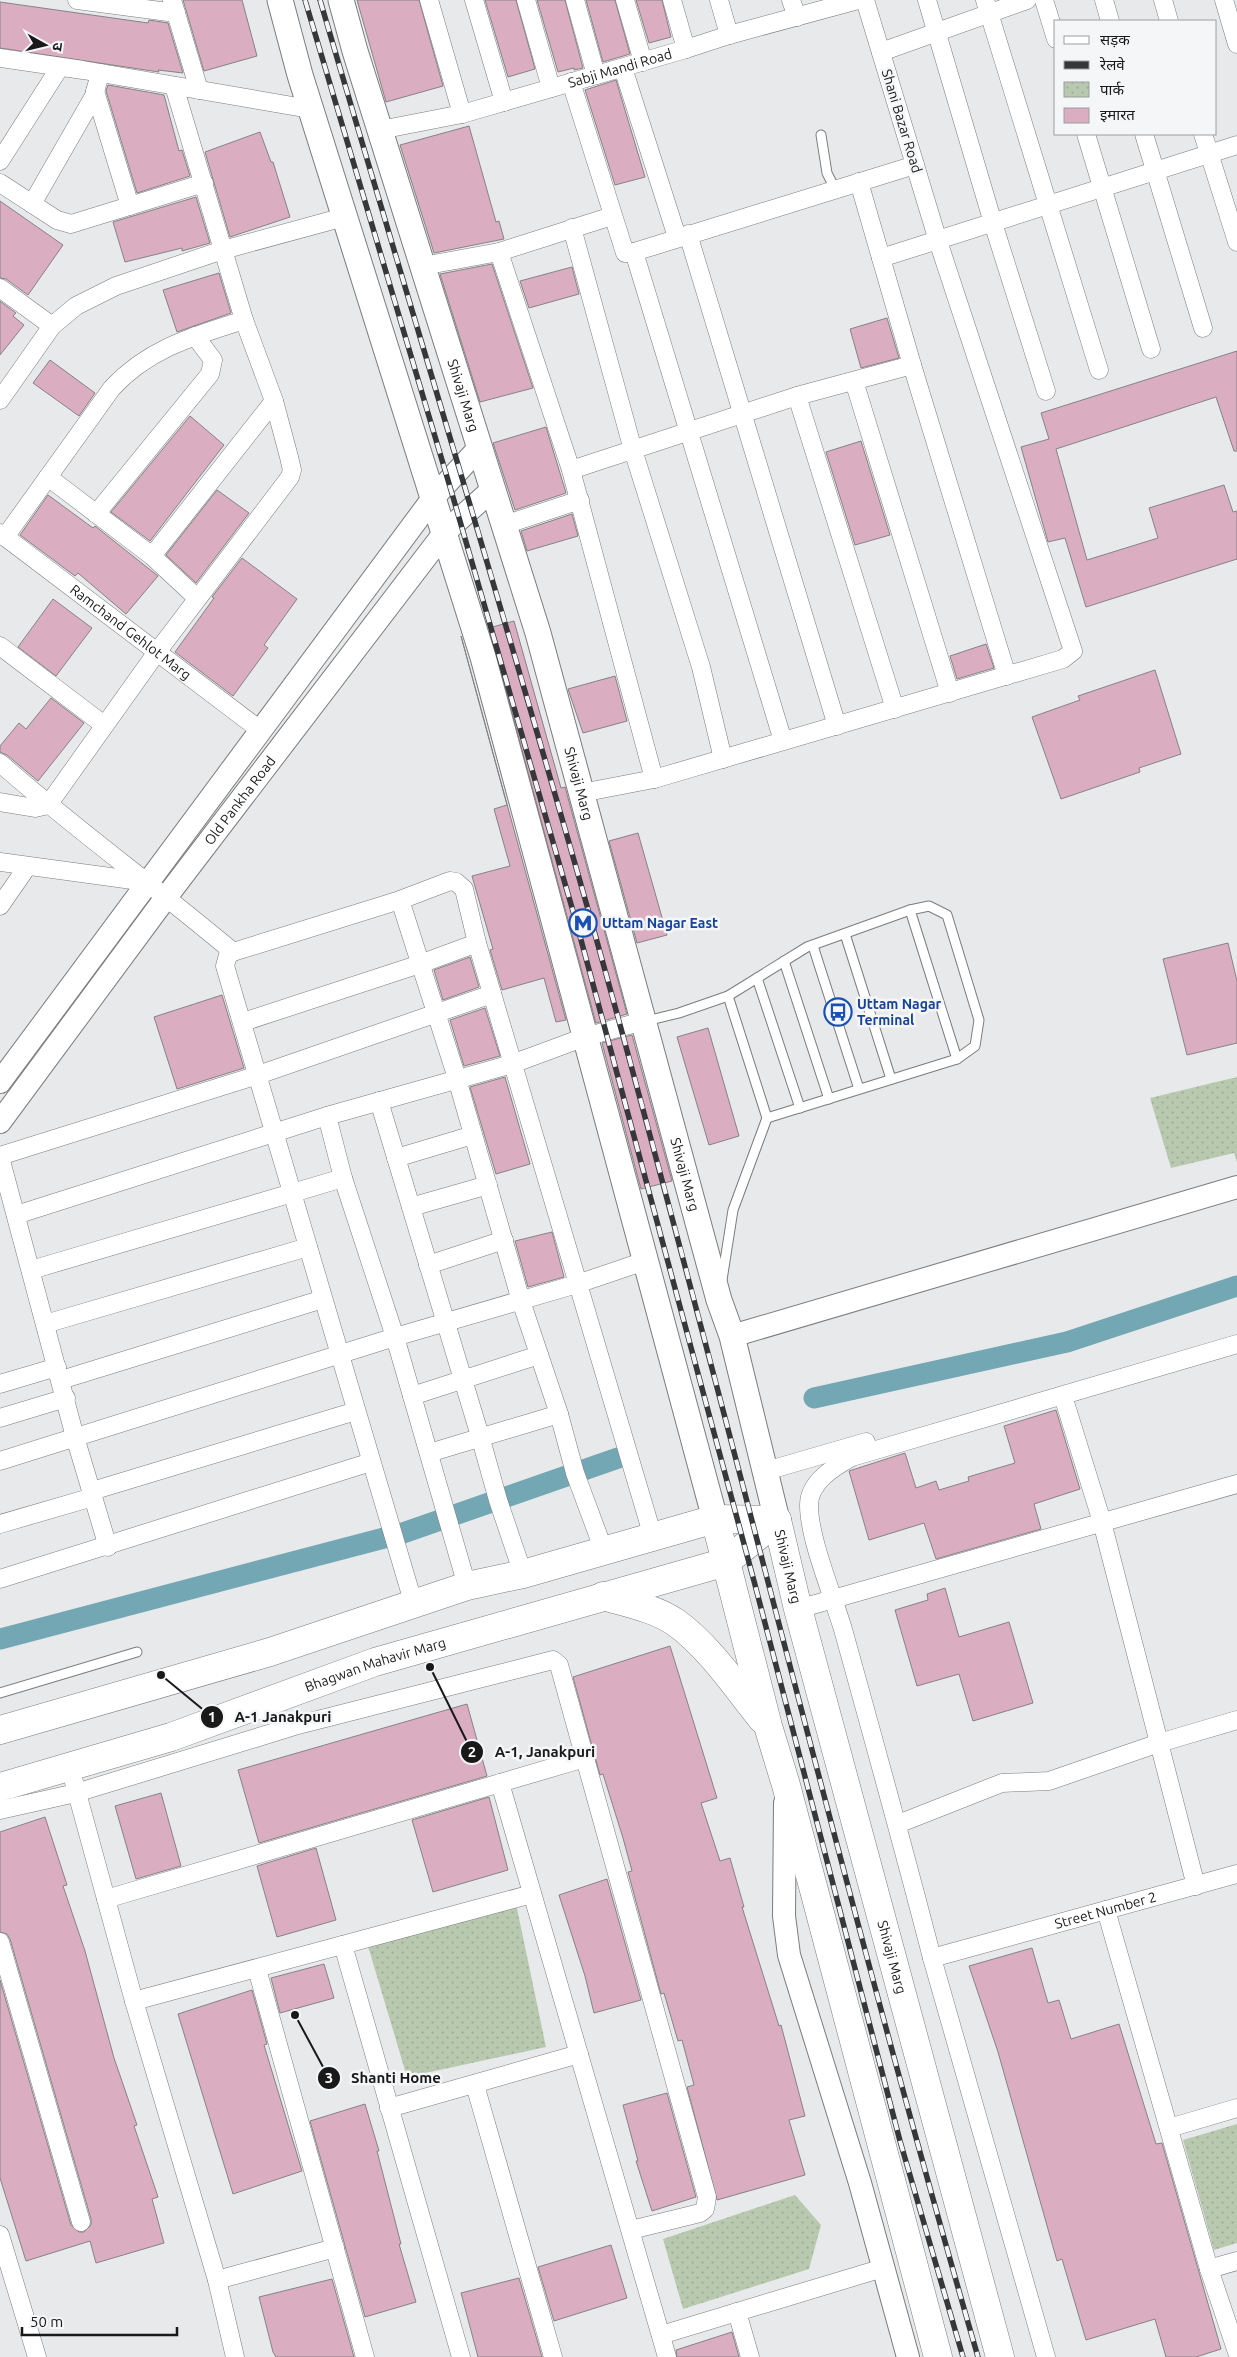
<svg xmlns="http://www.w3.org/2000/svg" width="1237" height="2357" viewBox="0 0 1237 2357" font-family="Ubuntu,'Noto Sans Devanagari',sans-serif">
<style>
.park{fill:url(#park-dots)}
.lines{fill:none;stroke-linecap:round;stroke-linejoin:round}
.canal{stroke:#72a7b3;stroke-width:21}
.building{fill:#dbadc1;stroke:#858384}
.service-casing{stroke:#7a7c7e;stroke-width:11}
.minor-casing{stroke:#7a7c7e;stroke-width:19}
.tertiary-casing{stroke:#7a7c7e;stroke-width:24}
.secondary-casing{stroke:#7a7c7e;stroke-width:27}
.primary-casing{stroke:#7a7c7e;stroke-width:29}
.service{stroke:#fff;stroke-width:9}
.minor{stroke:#fff;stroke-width:18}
.tertiary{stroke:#fff;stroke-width:22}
.secondary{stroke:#fff;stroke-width:25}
.primary{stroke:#fff;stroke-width:28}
.rail-casing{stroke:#363738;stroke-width:5.5}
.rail{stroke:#f4f6f8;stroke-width:4;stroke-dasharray:11;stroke-linecap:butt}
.labels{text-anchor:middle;stroke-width:5;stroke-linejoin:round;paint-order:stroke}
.street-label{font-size:14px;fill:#19191a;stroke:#f4f6f8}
.transit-label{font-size:14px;font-weight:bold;fill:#164399;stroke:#f4f6f8;text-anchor:start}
.leader{fill:none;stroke:#19191a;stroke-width:2}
.callout-dot{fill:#19191a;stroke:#f4f6f8;stroke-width:2}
.mark-label{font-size:15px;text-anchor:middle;font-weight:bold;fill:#fff}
.callout-label{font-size:15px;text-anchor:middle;font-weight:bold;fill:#19191a;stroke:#f4f6f8;stroke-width:5;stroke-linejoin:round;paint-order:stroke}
</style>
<defs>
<pattern id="park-dots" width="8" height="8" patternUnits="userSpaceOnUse" patternTransform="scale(1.25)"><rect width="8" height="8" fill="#b8c9af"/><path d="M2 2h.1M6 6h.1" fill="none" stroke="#9eac96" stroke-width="1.8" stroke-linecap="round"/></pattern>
</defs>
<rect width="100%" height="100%" fill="#e7e9eb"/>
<g class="park">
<polygon points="1237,1077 1237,1162 1234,1153 1171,1168 1150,1098"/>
<polygon points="515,1899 546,2047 407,2077 365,1936"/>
<polygon points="1237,2124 1237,2243 1214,2250 1183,2140"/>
<polygon points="795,2195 821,2225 809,2269 683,2309 663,2239"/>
</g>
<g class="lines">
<g class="canal">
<polyline points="814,1398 1067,1342 1237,1286"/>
<polyline points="0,1639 403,1533 618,1458"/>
</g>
</g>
<g class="building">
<polygon points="183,0 242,0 257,56 204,71"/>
<polygon points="357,0 419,0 443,86 386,102"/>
<polygon points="485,0 516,0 535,69 508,77"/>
<polygon points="537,0 565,0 583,68 574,70 574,68 558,72"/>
<polygon points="586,0 615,0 630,54 603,62"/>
<polygon points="636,0 662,0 671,37 649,43"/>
<polygon points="0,2 148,23 149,20 168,23 183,73 158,70 159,72 0,48"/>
<polygon points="616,80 645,177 615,185 585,90"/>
<polygon points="108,85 164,95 179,151 182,150 190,176 137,193 106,91"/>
<polygon points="469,126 496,222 499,221 504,239 434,253 400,145"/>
<polygon points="260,132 271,162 273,162 290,217 230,237 205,152"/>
<polygon points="196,197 210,243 182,251 182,248 125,262 113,222"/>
<polygon points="0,201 63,245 28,295 6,279 0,278"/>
<polygon points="492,264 533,388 480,402 440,274"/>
<polygon points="572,267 579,294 529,308 520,281"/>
<polygon points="219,273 231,313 177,332 163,290"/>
<polygon points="0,301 16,313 13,316 24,325 0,355"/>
<polygon points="887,318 899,358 861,368 850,329"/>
<polygon points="1237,351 1237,451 1234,451 1216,397 1056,449 1087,560 1158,538 1149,508 1224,485 1233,512 1237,511 1237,559 1086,607 1065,538 1048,542 1021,447 1049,439 1041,413"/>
<polygon points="50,360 95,393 79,416 33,383"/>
<polygon points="190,416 224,445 150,541 111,512"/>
<polygon points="546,427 566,493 515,510 493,443"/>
<polygon points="861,441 890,535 855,545 826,452"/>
<polygon points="217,490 249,513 196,583 166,555"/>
<polygon points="48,495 93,528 95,526 158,576 126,614 78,573 75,576 20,535"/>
<polygon points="572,514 578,536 527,551 521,531"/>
<polygon points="242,558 297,599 264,645 268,648 233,696 175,652 214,598 212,597"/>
<polygon points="53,599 92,628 56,676 18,647"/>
<polygon points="514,621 561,788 565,787 627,1014 596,1023 489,628"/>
<polygon points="461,636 566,1020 556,1022 544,978 502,990 490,950 493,949 472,876 510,866 494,809 507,805"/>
<polygon points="986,644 994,668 957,679 950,656"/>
<polygon points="1155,670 1181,754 1139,768 1140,772 1061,799 1032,717 1080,700 1078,696"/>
<polygon points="615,676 627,721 583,733 568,689"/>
<polygon points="51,698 84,723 38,781 7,755 0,752 0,746 19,723 26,729"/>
<polygon points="638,833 667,935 637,943 609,841"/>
<polygon points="1228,943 1237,981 1237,1043 1187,1055 1163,959"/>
<polygon points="470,957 479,987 443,1000 434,970"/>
<polygon points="222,995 244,1068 177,1089 154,1017"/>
<polygon points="485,1008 500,1056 464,1066 450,1020"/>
<polygon points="708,1028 739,1136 709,1145 677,1037"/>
<polygon points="632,1035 672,1181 641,1189 602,1043"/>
<polygon points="505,1077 530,1164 496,1174 470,1087"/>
<polygon points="552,1232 564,1277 528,1287 515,1241"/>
<polygon points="1056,1410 1080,1489 1034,1504 1041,1529 936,1559 924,1523 869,1540 849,1471 905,1453 916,1488 936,1481 939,1490 969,1481 968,1477 1015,1463 1004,1426"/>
<polygon points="945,1588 959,1637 1009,1622 1033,1703 973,1721 959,1674 917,1686 895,1610 928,1600 927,1594"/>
<polygon points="670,1646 717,1798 701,1803 720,1861 730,1858 744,1907 742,1907 779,2026 781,2025 805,2116 789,2120 805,2175 717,2200 687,2087 694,2085 682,2040 678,2041 664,1993 661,1994 628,1872 632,1871 623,1838 603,1774 600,1775 573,1677"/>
<polygon points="467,1704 487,1776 259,1843 238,1770"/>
<polygon points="161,1793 181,1866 136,1879 115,1806"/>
<polygon points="489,1797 508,1870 433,1892 412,1820"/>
<polygon points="45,1817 67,1885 63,1886 85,1951 114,2058 137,2125 134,2126 158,2197 152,2199 164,2243 96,2263 90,2241 26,2261 0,2178 0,1980 71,2225 79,2232 84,2232 91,2225 91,2219 10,1939 7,1934 0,1932 0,1832"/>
<polygon points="316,1848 336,1920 277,1937 257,1866"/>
<polygon points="607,1879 641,2000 594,2013 585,1976 559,1895"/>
<polygon points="1032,1948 1048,2003 1059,2000 1071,2039 1119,2024 1156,2144 1162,2143 1221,2349 1196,2357 1166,2357 1155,2319 1086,2340 1062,2259 1057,2261 998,2052 969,1966"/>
<polygon points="324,1964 334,1998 280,2013 271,1978"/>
<polygon points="252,1990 267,2044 264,2045 302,2171 233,2194 178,2014"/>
<polygon points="667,2093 696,2197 652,2211 636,2161 638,2161 623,2105"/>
<polygon points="365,2104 379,2151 377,2151 401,2244 399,2244 416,2302 365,2317 310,2121"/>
<polygon points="611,2245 627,2298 554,2321 538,2267"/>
<polygon points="519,2278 542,2357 478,2357 461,2293"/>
<polygon points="332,2279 354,2357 276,2357 273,2352 259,2297"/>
<polygon points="732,2332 739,2357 677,2357 676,2350"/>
</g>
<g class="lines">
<g class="service-casing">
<g id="service">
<polyline points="821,135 827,173 835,189"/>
<polyline points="910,910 957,1059"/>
<polyline points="845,934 891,1079"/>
<polyline points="813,946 859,1089"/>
<polyline points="784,961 829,1099"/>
<polyline points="757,978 800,1108"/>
<polyline points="646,1021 679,1013 728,996 807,947 910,910 929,906 947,915 979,1020 975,1046 957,1059 767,1118"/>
<polyline points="722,1280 733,1210 767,1118 728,996"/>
<polyline points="0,1693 137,1652"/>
</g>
</g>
<g class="minor-casing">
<g id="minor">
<polyline points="77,0 176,13"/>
<polyline points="172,0 199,90"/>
<polyline points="429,0 462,114"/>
<polyline points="474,0 504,102"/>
<polyline points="526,0 551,88"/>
<polyline points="575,0 596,75"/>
<polyline points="625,0 643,62"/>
<polyline points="672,0 686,49"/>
<polyline points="719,0 729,35"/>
<polyline points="791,0 797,17"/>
<polyline points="927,0 993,223 1046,391"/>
<polyline points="985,0 1099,370"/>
<polyline points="1044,0 1056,39"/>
<polyline points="1104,0 1110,21"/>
<polyline points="1163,0 1169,21"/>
<polyline points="1224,0 1237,44"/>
<polyline points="881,52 1027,0"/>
<polyline points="0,58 83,70 310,109"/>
<polyline points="623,68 677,237"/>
<polyline points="571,82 625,253 634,252 915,165"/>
<polyline points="95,91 130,206"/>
<path id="s1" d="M380 130 462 114 686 49 729 35 858 0"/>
<polyline points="1086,134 1151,349"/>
<polyline points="1144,134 1203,328"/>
<polyline points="1203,134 1237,242"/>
<polyline points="0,161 60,67"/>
<polyline points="859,182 912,365 1007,676"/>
<polyline points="0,183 57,220 71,224 204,183"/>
<polyline points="32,204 94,96 100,73"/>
<polyline points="572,228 633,450 701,667 723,759"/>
<polyline points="688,234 837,726"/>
<polyline points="499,252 571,470 654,779"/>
<polyline points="634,252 783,741"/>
<polyline points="881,258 1237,145"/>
<polyline points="423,266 499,252 612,216"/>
<polyline points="0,288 52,326"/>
<polyline points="854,381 950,693"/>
<polyline points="797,396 895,709"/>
<polyline points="0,400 52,326 76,306 116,286 223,250 344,217"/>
<polyline points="571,470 797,396 912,365"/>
<polyline points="48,477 152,556 197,598"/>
<polyline points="96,514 210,374 213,360 195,336"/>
<polyline points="504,525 580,500"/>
<path id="s2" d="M0 533 260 730"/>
<path d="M5 537 112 388C149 348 194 336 244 320"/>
<polyline points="152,556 274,401"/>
<polyline points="0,646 104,725"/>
<path d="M0 763C75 829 156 887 233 952"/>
<polyline points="581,793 654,779 1063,659 1073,651 938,241 865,0"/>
<polyline points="0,802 35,808 48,805 157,652 290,477 292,470 289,457 274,401 244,320 174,86"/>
<polyline points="0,862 147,882"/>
<polyline points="400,900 455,1072 521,1301 559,1414 575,1473 604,1551"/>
<polyline points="0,906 27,867"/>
<polyline points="243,1022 420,964 477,943"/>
<polyline points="379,1101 480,1436 498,1500 523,1574"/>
<polyline points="327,1116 343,1178 395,1337 467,1586"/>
<polyline points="0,1156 258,1075 492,994"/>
<polyline points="0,1157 75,1437 108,1547"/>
<polyline points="396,1158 473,1135"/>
<polyline points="411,1207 488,1185"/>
<polyline points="16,1215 327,1116 512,1064 585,1037 643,1021"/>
<polyline points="428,1265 504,1240"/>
<polyline points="31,1270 343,1178"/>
<polyline points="45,1324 308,1247"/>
<polyline points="61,1380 323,1299"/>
<polyline points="0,1384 57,1367"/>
<polyline points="412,1396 539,1355"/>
<polyline points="1063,1396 1102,1522 1196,1886"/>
<polyline points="0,1418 66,1398"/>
<polyline points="429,1453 559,1414"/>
<polyline points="0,1461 395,1337 577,1284 645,1261"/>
<polyline points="766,1471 866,1442"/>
<polyline points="92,1491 356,1411"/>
<polyline points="0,1524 93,1497"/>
<polyline points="0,1579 371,1462"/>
<polyline points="414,1605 225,966 228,955 233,952 400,900 450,881 456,882 464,889 477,943 653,1537"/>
<polyline points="798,1609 1237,1484"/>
<polyline points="74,1782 134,2001 217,2280 235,2357"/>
<polyline points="500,1783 667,2357"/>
<polyline points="0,1810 76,1793 298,1725 553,1660 559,1665 707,2197 705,2209 700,2213 631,2230"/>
<polyline points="898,1824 1002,1783 1049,1781 1159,1743 1237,1720"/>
<polyline points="106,1899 585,1758"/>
<polyline points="1106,1910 1209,2269 1237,2352"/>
<polyline points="0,1942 81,2222"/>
<polyline points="343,1945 461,2357"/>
<path d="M932 1958C904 1849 874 1741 844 1633 834 1597 809 1540 809 1505 809 1482 834 1467 852 1457L1237 1344"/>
<polyline points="257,1969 365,2357"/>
<polyline points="134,2001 532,1894"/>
<polyline points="475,2085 553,2357"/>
<polyline points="389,2108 579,2054"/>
<polyline points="1169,2128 1237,2108"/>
<polyline points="0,2235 37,2357"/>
<polyline points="1209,2269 1237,2261"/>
<polyline points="217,2280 335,2248"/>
<polyline points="737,2312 750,2357"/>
<polyline points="661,2335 883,2268"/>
<path id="s3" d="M1046 2357 932 1958 1237 1874"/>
</g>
</g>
<g class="tertiary-casing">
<g id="tertiary">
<polyline points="0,1082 433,498 480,447"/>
<path id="s4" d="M0 1122 167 896 445 532 493 489"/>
<polyline points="732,1336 1237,1187"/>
<polyline points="785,1803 784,1916 789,1955 860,2183 908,2357"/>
</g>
</g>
<g class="secondary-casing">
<g id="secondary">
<polyline points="280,0 300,75 483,657 715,1519"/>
<path id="s5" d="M341 0 355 51 538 633 719 1300 732 1336 777 1520"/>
</g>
</g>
<g class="primary-casing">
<g id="primary">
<polyline points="715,1519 768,1726 786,1785 938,2357"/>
<path id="s6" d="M777 1520 798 1609 1000 2357"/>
<path d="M603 1596C627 1603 654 1608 675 1622 708 1645 737 1688 762 1719"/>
<polyline points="0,1730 270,1652 467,1586 523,1574 715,1519 777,1520"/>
<path id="s7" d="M0 1787 171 1737 375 1662 726 1562 777 1520"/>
</g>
</g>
<use href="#service" class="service"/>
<use href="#minor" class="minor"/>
<use href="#tertiary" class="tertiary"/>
<use href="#secondary" class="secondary"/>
<use href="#primary" class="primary"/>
<g class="rail-casing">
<g id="rail">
<polyline points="305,0 453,497 577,925 754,1581 900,2141 963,2357"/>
<path d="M320 0C410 307 504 612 591 920 725 1398 840 1881 978 2357"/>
</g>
</g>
<use href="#rail" class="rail"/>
</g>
<defs>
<g id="metro-ring" transform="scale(1.4375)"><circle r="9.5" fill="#f4f6f8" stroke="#1a4fb4" stroke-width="1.5"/><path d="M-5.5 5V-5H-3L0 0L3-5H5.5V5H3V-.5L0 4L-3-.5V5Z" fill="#1a4fb4"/></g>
<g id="bus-ring" transform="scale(1.4375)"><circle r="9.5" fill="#f4f6f8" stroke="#1a4fb4" stroke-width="1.5"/><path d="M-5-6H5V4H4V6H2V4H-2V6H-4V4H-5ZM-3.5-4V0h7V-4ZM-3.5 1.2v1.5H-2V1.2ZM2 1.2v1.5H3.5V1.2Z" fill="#1a4fb4"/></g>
</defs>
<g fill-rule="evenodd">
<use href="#metro-ring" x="583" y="923"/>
<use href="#bus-ring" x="838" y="1012"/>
</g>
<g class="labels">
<g class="street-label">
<text dy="5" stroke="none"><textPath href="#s1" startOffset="248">Sabji Mandi Road</textPath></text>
<text transform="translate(902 121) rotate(73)" y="5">Shani Bazar Road</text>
<text dy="5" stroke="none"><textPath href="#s5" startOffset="414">Shivaji Marg</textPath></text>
<text dy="5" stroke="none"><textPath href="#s2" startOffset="164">Ramchand Gehlot Marg</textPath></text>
<text dy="5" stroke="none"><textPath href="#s5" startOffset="819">Shivaji Marg</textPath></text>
<text dy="5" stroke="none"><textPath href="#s4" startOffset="401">Old Pankha Road</textPath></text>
<text dy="5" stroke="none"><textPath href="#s5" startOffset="1224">Shivaji Marg</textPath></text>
<text dy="5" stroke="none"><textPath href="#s6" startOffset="48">Shivaji Marg</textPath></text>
<text dy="5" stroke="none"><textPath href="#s7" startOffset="395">Bhagwan Mahavir Marg</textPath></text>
<text dy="5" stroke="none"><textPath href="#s3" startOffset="595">Street Number 2</textPath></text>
<text dy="5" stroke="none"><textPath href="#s6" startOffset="452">Shivaji Marg</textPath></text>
</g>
<g class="transit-label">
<text x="602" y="928">Uttam Nagar East</text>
<text x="857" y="1009">Uttam Nagar<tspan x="857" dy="16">Terminal</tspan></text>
</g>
</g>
<path class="leader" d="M161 1675L212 1717M430 1667L472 1752M295 2015L329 2078"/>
<g class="callout-dot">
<circle cx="161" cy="1675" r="5"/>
<circle cx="430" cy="1667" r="5"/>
<circle cx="295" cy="2015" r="5"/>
<circle cx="212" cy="1717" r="12"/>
<circle cx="472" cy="1752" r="12"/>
<circle cx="329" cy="2078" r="12"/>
</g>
<g class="mark-label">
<text x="212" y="1722">1</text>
<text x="472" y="1757">2</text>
<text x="329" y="2083">3</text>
</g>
<g class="callout-label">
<text x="283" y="1722">A-1 Janakpuri</text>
<text x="545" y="1757">A-1, Janakpuri</text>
<text x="396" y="2083">Shanti Home</text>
</g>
<rect x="1054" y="20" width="162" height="115" fill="#f4f6f8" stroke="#9c9e9f"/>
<rect x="1064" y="36" width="25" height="8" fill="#ffffff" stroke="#9c9e9f"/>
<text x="1100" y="45" font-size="15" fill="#19191a">सड़क</text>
<rect x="1064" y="61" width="25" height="8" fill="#363738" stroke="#9c9e9f"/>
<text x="1100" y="70" font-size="15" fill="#19191a">रेलवे</text>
<rect x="1064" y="82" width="25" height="15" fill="url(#park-dots)" stroke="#9c9e9f"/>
<text x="1100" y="95" font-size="15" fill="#19191a">पार्क</text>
<rect x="1064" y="108" width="25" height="15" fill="#dbadc1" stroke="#9c9e9f"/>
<text x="1100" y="120" font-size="15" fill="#19191a">इमारत</text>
<g transform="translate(45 45) rotate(98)" stroke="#f4f6f8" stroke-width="4" paint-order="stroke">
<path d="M0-4L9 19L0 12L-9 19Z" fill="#19191a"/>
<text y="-8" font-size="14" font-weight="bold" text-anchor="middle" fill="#19191a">उ</text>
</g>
<path d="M22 2327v8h155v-8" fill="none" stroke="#19191a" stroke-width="2.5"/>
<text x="30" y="2327" font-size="15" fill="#19191a" stroke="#f4f6f8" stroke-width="4" paint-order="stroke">50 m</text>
</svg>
